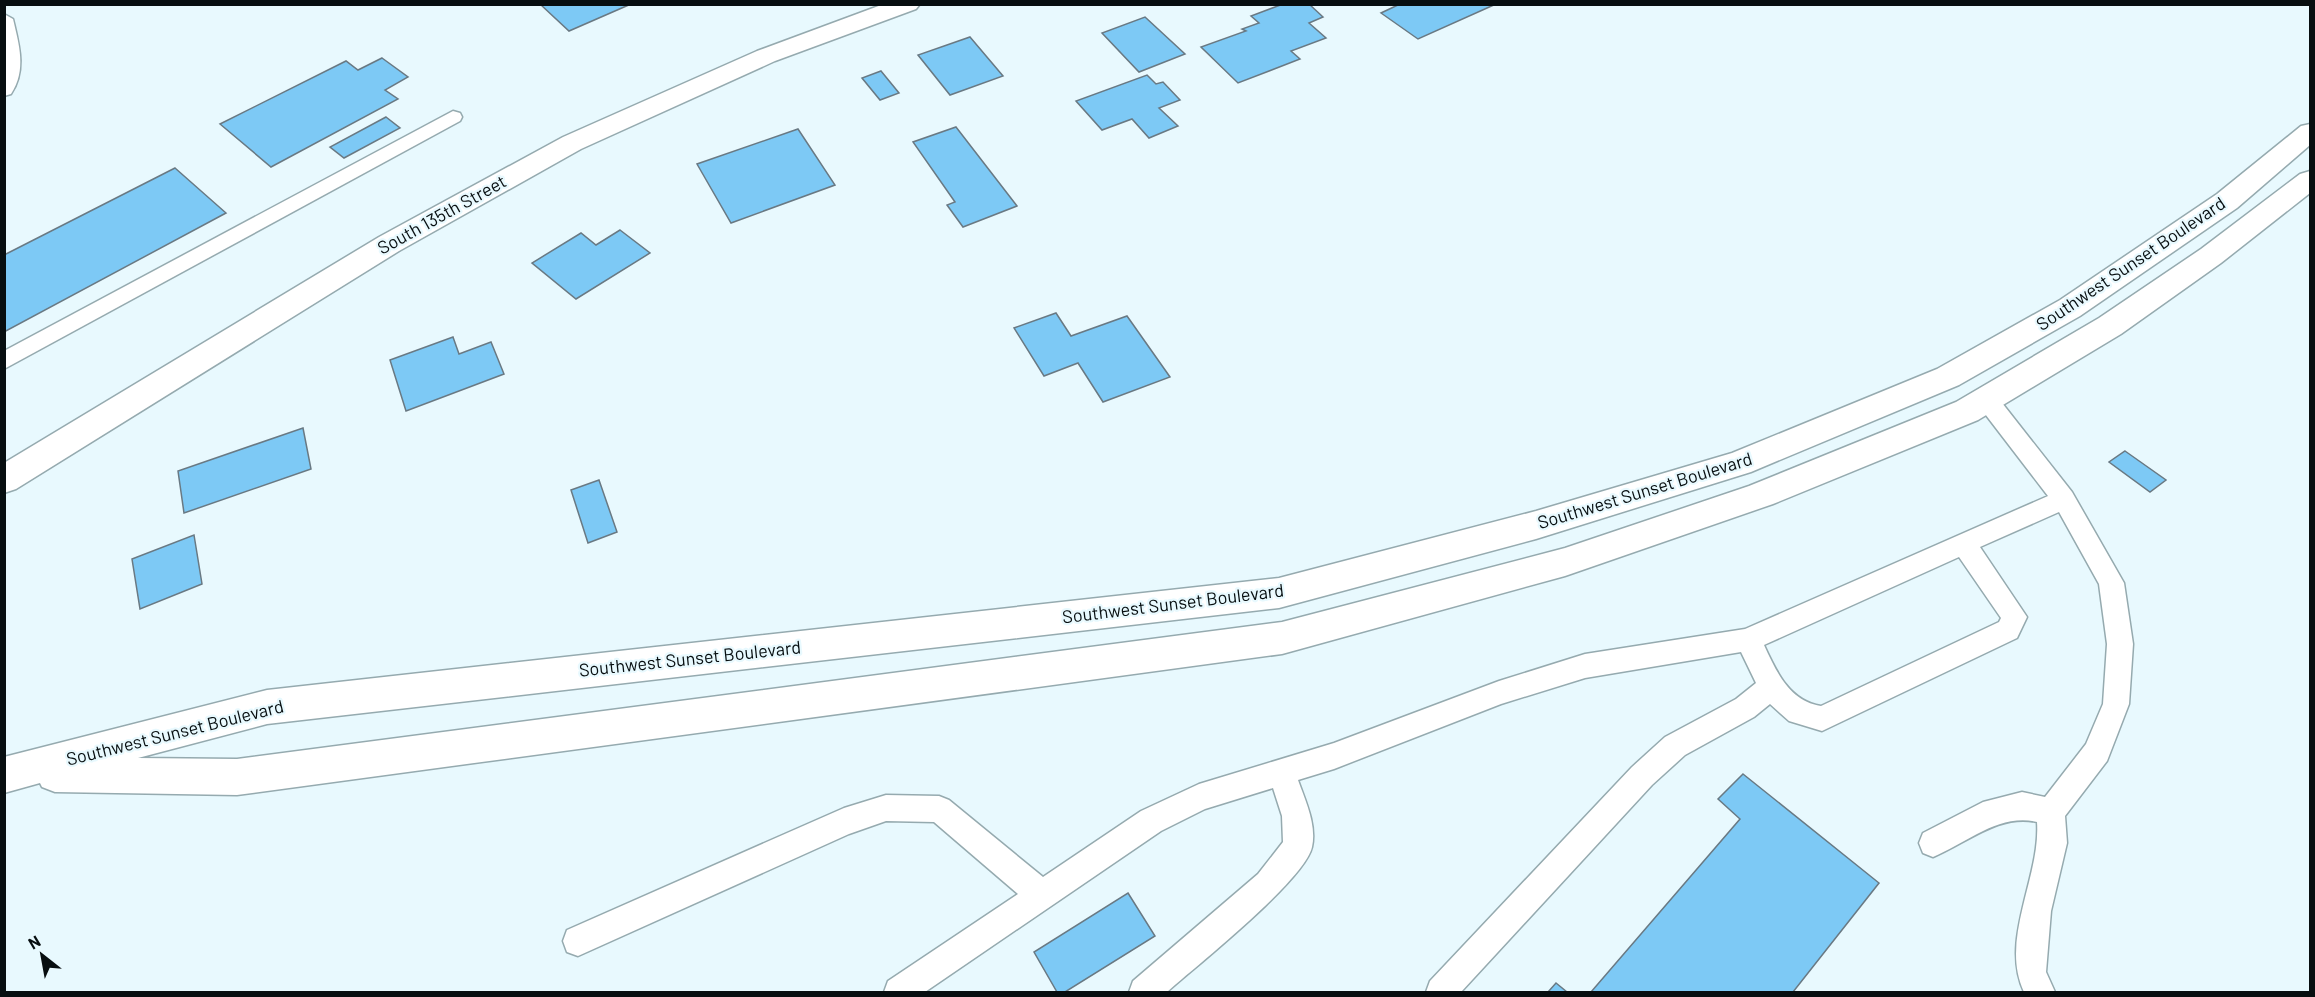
<svg xmlns="http://www.w3.org/2000/svg" width="2315" height="997" viewBox="0 0 2315 997" font-family="Barlow,sans-serif">
<style>
.building{fill:#7dc9f5;stroke:#697983;stroke-width:1.5}
.lines{fill:none;stroke-linecap:round;stroke-linejoin:round}
.service-casing{stroke:#95aaaf;stroke-width:3}
.minor-casing{stroke:#95aaaf;stroke-width:3}
.secondary-casing{stroke:#95aaaf;stroke-width:3}
.service{fill:#fff;fill-rule:evenodd}
.minor{fill:#fff;fill-rule:evenodd}
.secondary{fill:#fff;fill-rule:evenodd}
.labels{text-anchor:middle;stroke-width:4.5;stroke-linejoin:round;paint-order:stroke}
.street-label{font-size:18px;fill:#070e10;stroke:#e8f9fe}
</style>
<rect width="100%" height="100%" fill="#e8f9fe"/>
<g class="building">
<polygon points="543,4 631,4 569,31 541,5"/>
<polygon points="1283,4 1309,4 1323,17 1309,23 1326,38 1291,51 1300,59 1238,83 1201,47 1246,31 1242,29 1259,23 1251,16"/>
<polygon points="1400,4 1496,4 1418,39 1381,13"/>
<polygon points="1145,17 1185,54 1139,72 1102,33"/>
<polygon points="970,37 1003,76 950,95 918,55"/>
<polygon points="382,58 408,77 385,90 398,99 271,167 220,124 346,61 358,70"/>
<polygon points="881,71 899,93 880,100 862,78"/>
<polygon points="1147,75 1156,84 1163,82 1180,100 1159,108 1178,126 1149,138 1132,119 1102,130 1076,101"/>
<polygon points="386,117 400,128 344,158 330,147"/>
<polygon points="956,127 1017,206 963,227 947,205 955,202 913,142"/>
<polygon points="798,129 835,185 731,223 697,164"/>
<polygon points="175,168 226,213 4,332 4,255"/>
<polygon points="620,230 650,253 576,299 532,263 581,233 596,245"/>
<polygon points="1056,313 1071,336 1127,316 1170,377 1103,402 1078,363 1044,376 1014,328"/>
<polygon points="453,337 459,354 491,342 504,374 406,411 390,360"/>
<polygon points="303,428 311,469 184,513 178,471"/>
<polygon points="2125,451 2166,480 2150,492 2109,462"/>
<polygon points="599,480 617,532 588,543 571,490"/>
<polygon points="194,535 202,584 140,609 132,559"/>
<polygon points="1743,774 1879,883 1793,992 1591,992 1740,819 1718,799"/>
<polygon points="1128,893 1155,936 1065,992 1057,992 1034,952"/>
<polygon points="1556,983 1567,992 1548,992"/>
</g>
<g class="lines">
<g class="service-casing">
<g id="service">
<path d="M4 14 13 19C19 45 27 70 11 94L4 96Z"/>
<polygon points="453,111 460,113 462,117 460,121 4,369 4,351"/>
<path d="M1987 391 1995 394 2072 492 2124 583 2133 644 2129 704 2107 761 2065 816 2067 843 2051 911 2046 972 2055 992H2024C1999 939 2041 877 2037 822 1999 813 1967 843 1933 857L1923 853 1919 843 1923 833 1983 802 2022 792 2045 797 2086 744 2103 704 2107 644 2099 584 2059 512 1980 547 2027 617 2017 638 1822 731 1789 721 1770 704 1754 717 1685 755 1652 785 1461 992H1426L1430 981 1632 767 1665 737 1736 699 1756 683 1741 652 1585 678 1501 704 1334 769 1298 780C1305 800 1317 825 1312 847 1305 880 1196 966 1167 992H1129L1133 981 1258 874 1283 842 1282 816 1273 788 1205 809 1161 831 925 992H884L888 981 1018 894 934 822 886 821 849 834 578 956 567 952 563 941 567 930 844 808 886 795 939 796 949 800 1043 877 1141 811 1199 784 1334 743 1499 681 1585 654 1745 629 2048 496 1979 406 1976 400 1979 394ZM1959 557 2001 618 1999 622 1821 706C1789 701 1776 671 1764 645Z"/>
</g>
</g>
<g class="minor-casing">
<polygon id="minor" points="884,4 920,4 916,9 775,61 581,149 399,251 16,489 4,493 4,463 379,237 563,137 757,51"/>
</g>
<g class="secondary-casing">
<polygon id="secondary" points="2310,124 2310,145 2237,208 2080,316 1959,385 1751,472 1536,539 1279,608 267,724 138,758 237,759 1282,622 1565,548 1749,486 1956,402 2099,318 2201,249 2300,174 2310,171 2310,193 2221,263 2121,334 1978,420 1773,504 1565,576 1282,654 237,795 55,792 42,787 40,783 4,793 4,757 267,690 1279,578 1536,511 1732,453 1937,369 2060,300 2217,194 2301,126"/>
</g>
<use href="#service" class="service"/>
<use href="#minor" class="minor"/>
<use href="#secondary" class="secondary"/>
</g>
<g class="labels">
<g class="street-label">
<text transform="translate(442 215) rotate(-29)" y="6">South 135th Street</text>
<text transform="translate(2131 264) rotate(-34)" y="6">Southwest Sunset Boulevard</text>
<text transform="translate(1645 491) rotate(-17)" y="6">Southwest Sunset Boulevard</text>
<text transform="translate(1173 604) rotate(-7)" y="6">Southwest Sunset Boulevard</text>
<text transform="translate(690 659) rotate(-6)" y="6">Southwest Sunset Boulevard</text>
<text transform="translate(175 733) rotate(-14)" y="6">Southwest Sunset Boulevard</text>
</g>
</g>
<rect width="2315" height="997" fill="none" stroke="#070e10" stroke-width="12"/>
<g transform="translate(42 955) rotate(329)" stroke="#e8f9fe" stroke-width="4.5" paint-order="stroke">
<path d="M0-4.5L10 22L0 15L-10 22Z" fill="#070e10"/>
<text y="-9" font-size="16" font-weight="bold" text-anchor="middle" fill="#070e10">N</text>
</g>
</svg>
